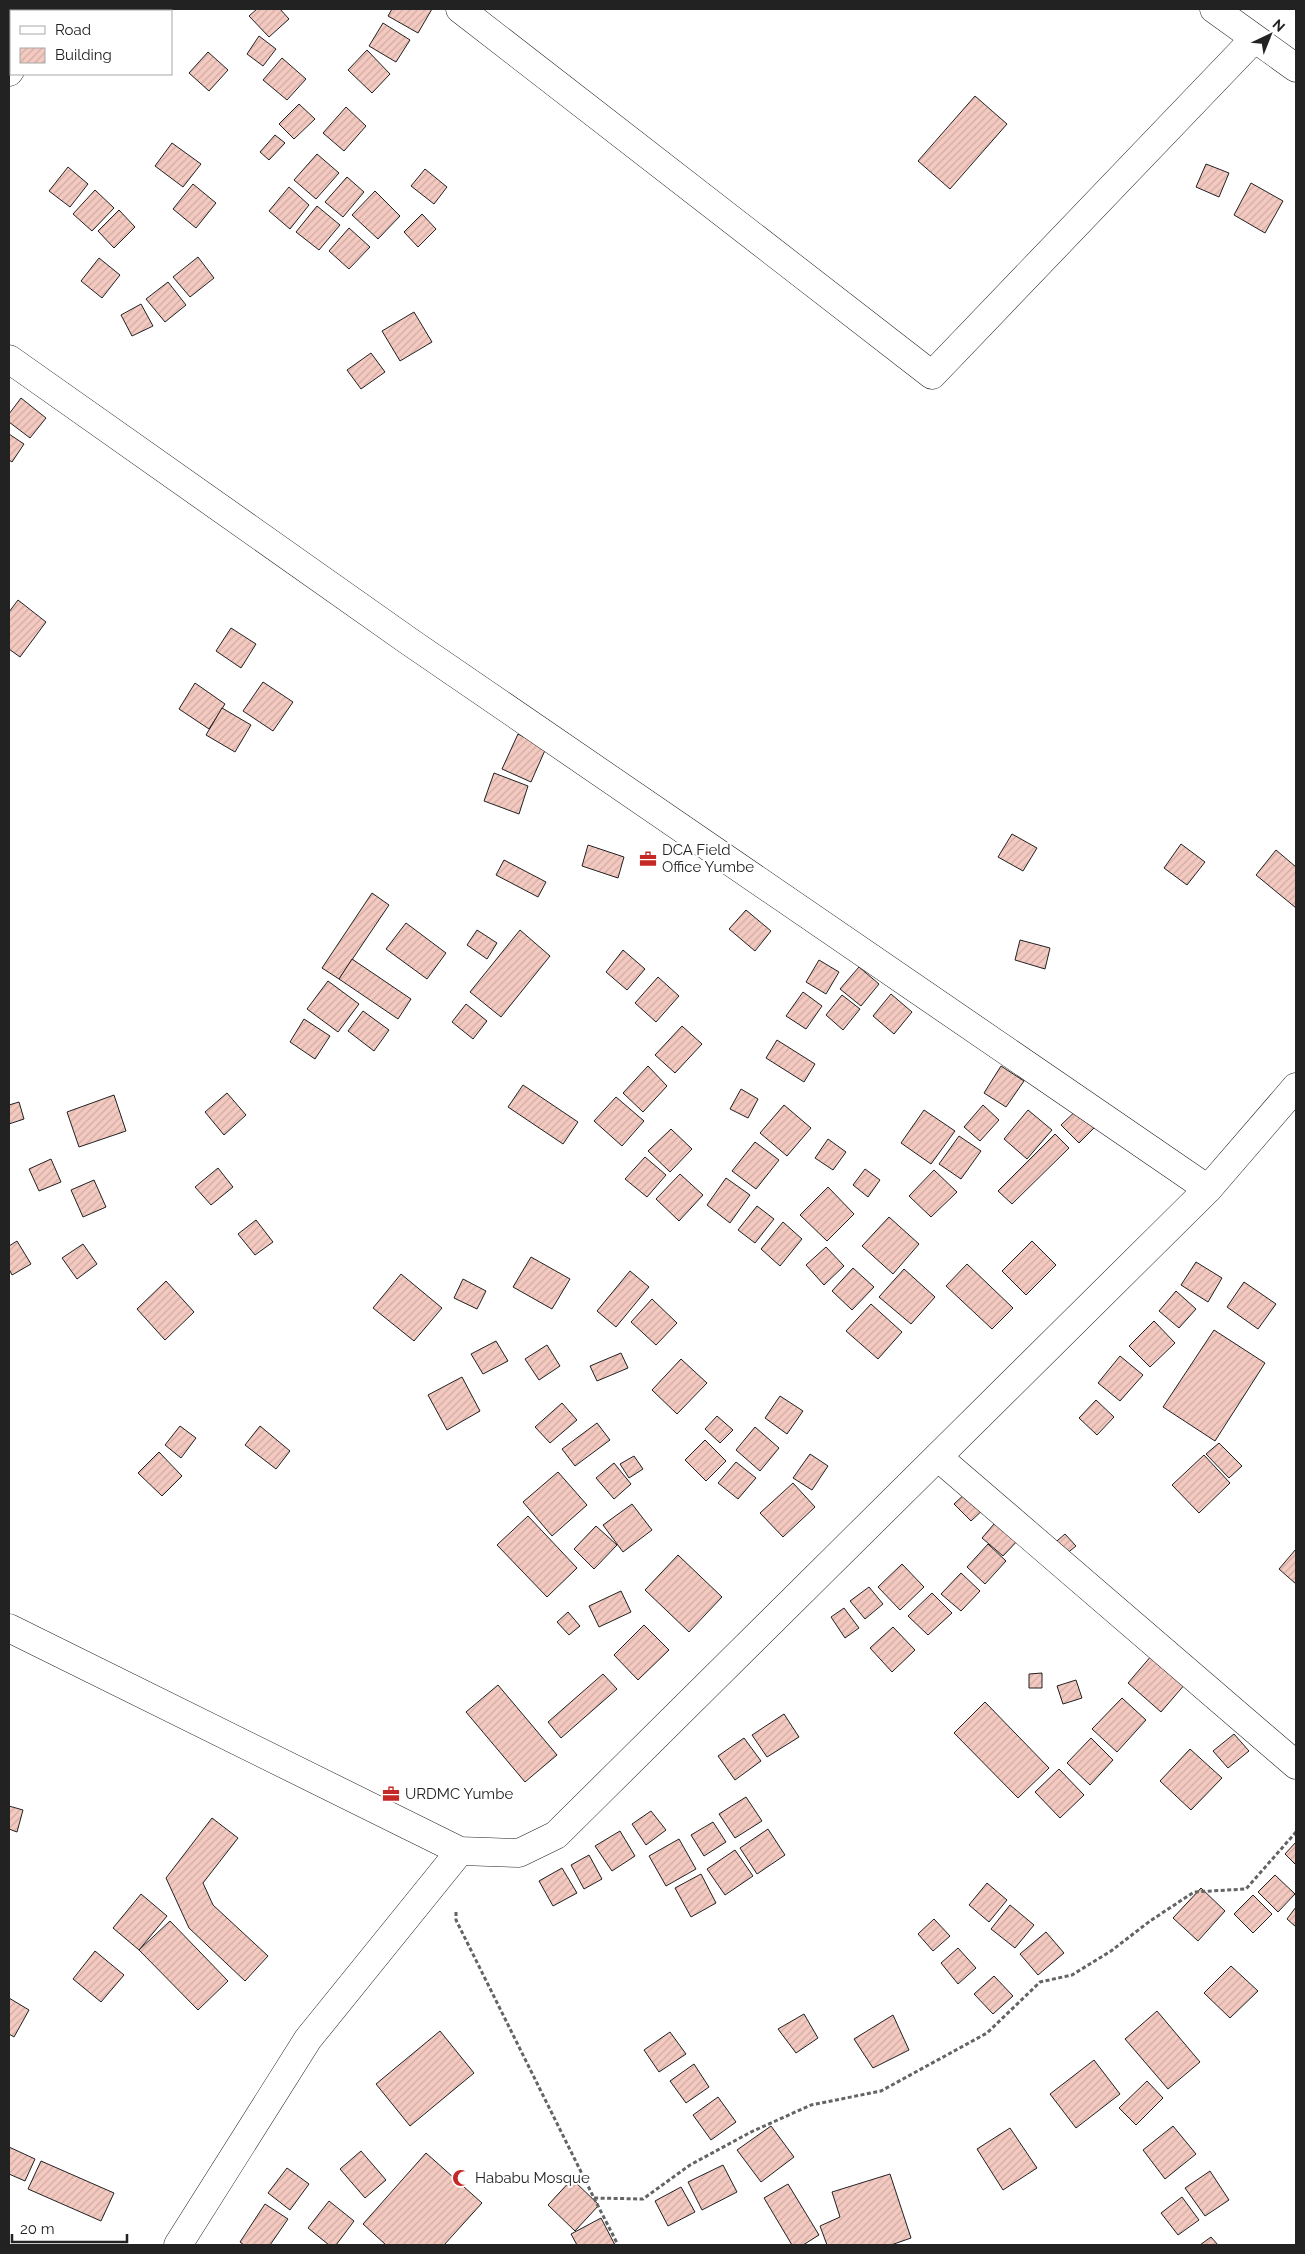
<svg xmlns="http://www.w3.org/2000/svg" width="1305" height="2254" viewBox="0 0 1305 2254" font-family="Raleway,sans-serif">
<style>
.building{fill:url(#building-hatch);stroke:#222}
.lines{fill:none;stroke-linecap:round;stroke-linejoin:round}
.street-casing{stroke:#222;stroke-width:29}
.path{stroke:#646464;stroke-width:3;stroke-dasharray:4 2.5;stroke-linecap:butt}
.street{stroke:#fff;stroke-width:28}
.labels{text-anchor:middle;stroke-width:4;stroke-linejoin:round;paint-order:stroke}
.poi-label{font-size:15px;fill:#222;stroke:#fff;text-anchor:start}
</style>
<defs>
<pattern id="building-hatch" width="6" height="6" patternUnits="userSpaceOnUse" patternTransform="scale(1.25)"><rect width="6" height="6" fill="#f3c9c0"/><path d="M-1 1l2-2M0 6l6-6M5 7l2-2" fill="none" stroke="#d0aca5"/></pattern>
</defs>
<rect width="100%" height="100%" fill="#fff"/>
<g class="building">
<polygon points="257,9 280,9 289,19 269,37 249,16"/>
<polygon points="392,9 432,9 418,33 388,16"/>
<polygon points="383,23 410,40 396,62 369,46"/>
<polygon points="259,36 276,49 263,66 247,54"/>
<polygon points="367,50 390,74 372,93 348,70"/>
<polygon points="208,52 228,70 209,91 189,73"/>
<polygon points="282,58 306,79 287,100 263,80"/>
<polygon points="975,96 1007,124 950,189 918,161"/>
<polygon points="299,104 315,119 294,139 279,124"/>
<polygon points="346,107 366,126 344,151 323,133"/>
<polygon points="275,135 285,143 269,160 260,152"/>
<polygon points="172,143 201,164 183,187 155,166"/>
<polygon points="317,154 339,173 316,199 294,180"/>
<polygon points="1206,164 1229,173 1219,197 1196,187"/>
<polygon points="68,167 88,184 70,207 49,191"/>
<polygon points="425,169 447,187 434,204 411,186"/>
<polygon points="347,177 364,192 343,217 325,202"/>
<polygon points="1251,183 1283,201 1265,233 1234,215"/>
<polygon points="193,184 216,203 196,228 173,209"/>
<polygon points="289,187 309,205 290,229 269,211"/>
<polygon points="95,190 114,208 92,231 73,214"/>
<polygon points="375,191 400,216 378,239 352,215"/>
<polygon points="317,206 340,225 319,250 296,232"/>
<polygon points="119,210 135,227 114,248 98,231"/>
<polygon points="422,214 436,229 418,247 404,232"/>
<polygon points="349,228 370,247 349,269 329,251"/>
<polygon points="198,257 214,278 190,297 173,277"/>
<polygon points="99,258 120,275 102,298 81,281"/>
<polygon points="168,282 186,305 165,322 146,299"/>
<polygon points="141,304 153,326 132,336 121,315"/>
<polygon points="414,312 432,342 400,361 382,331"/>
<polygon points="371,353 385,372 361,389 347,370"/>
<polygon points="21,398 46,418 30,438 9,422 9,414"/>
<polygon points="9,434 24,444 12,462 9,460"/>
<polygon points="18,600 46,622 20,657 9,649 9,612"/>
<polygon points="231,628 256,644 241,668 216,651"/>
<polygon points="263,682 293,702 273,731 243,711"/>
<polygon points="195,683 225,704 209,729 179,709"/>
<polygon points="222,708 251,725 235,752 206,735"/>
<polygon points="518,734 546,748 531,782 502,769"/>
<polygon points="494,773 528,786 519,814 484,801"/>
<polygon points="1012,834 1037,848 1023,871 998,857"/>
<polygon points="1181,844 1205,862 1187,885 1164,868"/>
<polygon points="588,845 624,857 618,878 582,866"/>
<polygon points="1276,850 1296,867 1296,908 1256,875"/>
<polygon points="504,860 546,882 538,897 496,875"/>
<polygon points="372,893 389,905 339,979 322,968"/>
<polygon points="746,910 771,931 755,951 729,929"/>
<polygon points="406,923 446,953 427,979 386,949"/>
<polygon points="477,930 497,943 487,959 467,945"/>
<polygon points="520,930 550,956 501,1017 470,992"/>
<polygon points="1020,940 1050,948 1045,969 1015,960"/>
<polygon points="623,950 645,969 627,990 606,972"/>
<polygon points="352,959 411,999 398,1019 339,979"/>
<polygon points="819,960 839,972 826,994 806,982"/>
<polygon points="859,967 879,984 861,1006 840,989"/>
<polygon points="658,977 679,996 656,1022 635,1003"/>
<polygon points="328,981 359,1004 338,1032 307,1009"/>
<polygon points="803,992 822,1006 806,1029 786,1016"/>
<polygon points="891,994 912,1012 894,1034 873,1016"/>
<polygon points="842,995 860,1009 843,1030 826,1015"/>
<polygon points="466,1004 487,1021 473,1039 452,1022"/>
<polygon points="363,1011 389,1030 374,1051 348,1031"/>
<polygon points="304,1019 330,1036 315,1059 290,1042"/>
<polygon points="682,1026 702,1044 675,1073 655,1055"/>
<polygon points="777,1040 815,1064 804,1082 766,1058"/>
<polygon points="648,1066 667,1086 643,1112 623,1093"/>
<polygon points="1001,1066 1024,1081 1006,1107 984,1093"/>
<polygon points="523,1085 578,1122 563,1144 508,1107"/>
<polygon points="741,1089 758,1099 748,1118 730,1109"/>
<polygon points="227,1093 246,1115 224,1135 205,1112"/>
<polygon points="114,1095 126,1131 79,1147 67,1112"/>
<polygon points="616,1097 644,1121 622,1146 594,1121"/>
<polygon points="19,1102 24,1119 9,1124 9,1105"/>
<polygon points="1083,1104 1100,1122 1079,1143 1061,1125"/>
<polygon points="784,1105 811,1128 787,1156 760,1133"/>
<polygon points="983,1105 999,1120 980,1141 964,1127"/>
<polygon points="924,1110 955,1131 931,1164 901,1143"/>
<polygon points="1028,1110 1052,1130 1027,1159 1004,1139"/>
<polygon points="671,1129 692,1149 670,1172 648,1151"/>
<polygon points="1055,1134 1069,1148 1012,1204 998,1191"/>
<polygon points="959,1136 981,1151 961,1179 939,1164"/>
<polygon points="828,1139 846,1152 833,1170 815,1158"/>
<polygon points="755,1142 779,1160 756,1189 732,1171"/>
<polygon points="645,1157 666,1175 647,1197 625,1179"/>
<polygon points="51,1159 61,1182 39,1191 29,1169"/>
<polygon points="218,1168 233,1187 211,1205 195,1187"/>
<polygon points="865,1169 880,1180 868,1197 853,1185"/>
<polygon points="934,1170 957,1192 931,1217 909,1196"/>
<polygon points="680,1174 703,1195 679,1221 656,1199"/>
<polygon points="726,1178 750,1195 730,1223 707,1205"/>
<polygon points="94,1180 106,1207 83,1217 71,1190"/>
<polygon points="828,1187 854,1214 827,1241 800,1215"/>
<polygon points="757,1206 774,1219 755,1243 738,1230"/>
<polygon points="889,1217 919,1244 893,1274 862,1246"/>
<polygon points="256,1220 273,1242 255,1255 238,1234"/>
<polygon points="783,1222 802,1239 780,1266 761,1249"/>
<polygon points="17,1241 31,1264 12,1275 9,1269 9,1246"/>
<polygon points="1032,1241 1056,1265 1026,1295 1002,1271"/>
<polygon points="83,1244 97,1264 77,1279 62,1258"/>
<polygon points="826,1247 844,1266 824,1285 806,1265"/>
<polygon points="531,1257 570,1279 552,1309 513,1287"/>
<polygon points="1196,1262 1222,1278 1208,1302 1181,1285"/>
<polygon points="967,1264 1013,1308 992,1329 946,1286"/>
<polygon points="853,1268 874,1287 852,1310 832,1291"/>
<polygon points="904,1269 935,1297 911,1324 879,1297"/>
<polygon points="630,1271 649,1287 616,1327 597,1311"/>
<polygon points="401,1274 442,1308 414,1341 373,1308"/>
<polygon points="463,1279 486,1291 477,1309 454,1298"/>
<polygon points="166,1281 194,1312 165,1340 137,1309"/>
<polygon points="1244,1282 1276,1304 1258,1329 1227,1307"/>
<polygon points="1176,1291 1196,1309 1179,1328 1159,1311"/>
<polygon points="652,1299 677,1323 656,1345 631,1322"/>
<polygon points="871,1304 902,1332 878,1359 846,1331"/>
<polygon points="1154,1321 1175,1343 1150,1367 1129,1346"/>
<polygon points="1214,1330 1265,1363 1215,1441 1163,1407"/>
<polygon points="496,1341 508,1361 483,1374 471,1354"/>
<polygon points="547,1345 560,1366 539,1380 525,1359"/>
<polygon points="621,1353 628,1368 597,1381 590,1366"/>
<polygon points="1120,1356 1143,1375 1120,1401 1098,1383"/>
<polygon points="681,1359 707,1383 677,1414 652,1390"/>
<polygon points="462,1377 480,1411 447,1430 428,1395"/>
<polygon points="780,1396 803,1411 787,1434 765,1418"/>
<polygon points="1096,1400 1114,1417 1097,1435 1079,1418"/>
<polygon points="562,1403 577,1420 550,1443 535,1427"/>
<polygon points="717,1416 733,1430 720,1443 705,1429"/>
<polygon points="597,1423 610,1440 575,1466 562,1449"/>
<polygon points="180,1426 196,1438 181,1458 165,1445"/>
<polygon points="260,1426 290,1451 276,1469 245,1445"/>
<polygon points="755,1427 779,1448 760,1471 736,1450"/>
<polygon points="705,1440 726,1461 706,1481 685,1460"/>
<polygon points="1219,1443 1242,1466 1229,1478 1206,1454"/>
<polygon points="159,1452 182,1476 162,1496 138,1473"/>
<polygon points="810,1454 828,1466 812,1490 793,1478"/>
<polygon points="1204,1455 1230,1483 1199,1513 1172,1485"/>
<polygon points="634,1456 643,1469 629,1478 620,1464"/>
<polygon points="736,1462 756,1478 738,1499 718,1483"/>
<polygon points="614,1463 631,1484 614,1499 596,1478"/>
<polygon points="558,1472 587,1505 552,1536 523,1502"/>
<polygon points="793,1483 815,1507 783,1537 760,1513"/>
<polygon points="968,1491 985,1508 971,1521 954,1504"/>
<polygon points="632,1504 652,1530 623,1552 603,1525"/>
<polygon points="528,1516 577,1568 547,1597 497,1545"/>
<polygon points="1000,1517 1021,1537 1003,1556 982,1538"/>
<polygon points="596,1526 617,1545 594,1569 574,1549"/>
<polygon points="1065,1534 1076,1546 1060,1559 1050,1547"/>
<polygon points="988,1544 1006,1561 985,1584 967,1567"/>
<polygon points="1296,1549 1296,1584 1279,1569"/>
<polygon points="678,1555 722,1597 689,1632 645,1590"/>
<polygon points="902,1564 924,1587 900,1610 878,1587"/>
<polygon points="961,1573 980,1591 961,1611 941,1594"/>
<polygon points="869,1587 883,1604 865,1619 850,1601"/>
<polygon points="621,1591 631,1612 599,1627 589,1606"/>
<polygon points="932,1593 952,1613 928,1635 908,1616"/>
<polygon points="844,1608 859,1628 845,1638 831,1617"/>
<polygon points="568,1612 580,1626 569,1635 557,1622"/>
<polygon points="644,1625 669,1650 638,1680 614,1655"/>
<polygon points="893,1627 915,1650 892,1672 870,1648"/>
<polygon points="1152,1655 1186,1683 1161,1712 1128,1683"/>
<polygon points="1042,1673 1042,1688 1029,1688 1029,1674"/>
<polygon points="603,1674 617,1689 561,1738 548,1722"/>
<polygon points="1076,1680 1082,1698 1063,1704 1057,1686"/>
<polygon points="498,1685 557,1755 525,1782 466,1712"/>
<polygon points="1122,1698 1146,1720 1117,1752 1092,1729"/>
<polygon points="985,1702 1049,1768 1018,1798 954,1733"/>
<polygon points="784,1714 799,1737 767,1757 752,1735"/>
<polygon points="1234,1734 1249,1751 1228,1768 1213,1751"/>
<polygon points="744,1738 761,1761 735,1780 718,1756"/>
<polygon points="1091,1738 1113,1760 1090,1785 1067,1763"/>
<polygon points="1190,1749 1222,1778 1191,1810 1160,1781"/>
<polygon points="1059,1769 1084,1795 1060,1818 1035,1792"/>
<polygon points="746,1797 762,1821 735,1838 719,1814"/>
<polygon points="9,1806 23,1810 17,1832 9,1829"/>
<polygon points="651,1811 666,1830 646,1845 632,1824"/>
<polygon points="212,1818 238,1838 203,1883 213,1905 268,1956 245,1981 189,1928 166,1878"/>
<polygon points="713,1822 726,1842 704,1856 691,1835"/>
<polygon points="768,1829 785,1855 757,1874 740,1848"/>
<polygon points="620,1831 635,1856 612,1871 595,1846"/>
<polygon points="679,1839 696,1869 666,1886 649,1856"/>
<polygon points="1296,1842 1296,1865 1285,1854"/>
<polygon points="735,1850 753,1876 725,1895 707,1869"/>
<polygon points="589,1855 602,1879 584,1889 571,1865"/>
<polygon points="562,1868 577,1893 553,1906 539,1881"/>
<polygon points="701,1874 716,1903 691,1917 675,1888"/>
<polygon points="1275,1875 1295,1894 1278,1912 1258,1892"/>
<polygon points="987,1883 1007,1900 989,1922 969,1905"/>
<polygon points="1201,1888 1225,1911 1198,1941 1173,1918"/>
<polygon points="141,1894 167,1916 139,1950 113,1928"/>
<polygon points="1253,1895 1272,1914 1253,1933 1234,1914"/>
<polygon points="1010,1905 1034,1925 1015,1948 991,1929"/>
<polygon points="1296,1907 1296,1927 1287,1919"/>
<polygon points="934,1919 950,1936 933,1951 918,1934"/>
<polygon points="170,1921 228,1981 198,2010 139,1950"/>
<polygon points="1046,1932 1064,1953 1038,1975 1020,1954"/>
<polygon points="958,1948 976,1968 958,1984 941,1963"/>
<polygon points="95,1951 124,1975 101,2002 73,1979"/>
<polygon points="1231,1966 1258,1991 1230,2018 1204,1993"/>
<polygon points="994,1976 1013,1996 993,2014 974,1994"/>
<polygon points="9,1998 29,2010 14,2037 9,2034"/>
<polygon points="1157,2011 1200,2062 1168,2089 1125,2039"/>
<polygon points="804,2014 818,2038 796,2053 778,2029"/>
<polygon points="893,2015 909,2050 873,2068 854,2039"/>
<polygon points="440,2031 474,2073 410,2126 376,2084"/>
<polygon points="670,2032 686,2054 659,2072 644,2050"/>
<polygon points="1094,2060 1120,2094 1076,2128 1050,2094"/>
<polygon points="694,2064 709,2087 686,2103 670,2081"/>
<polygon points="1147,2081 1163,2098 1136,2125 1119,2108"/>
<polygon points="718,2097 736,2122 711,2140 693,2115"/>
<polygon points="771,2126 794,2157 761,2182 737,2150"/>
<polygon points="1173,2126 1196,2154 1165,2179 1143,2150"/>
<polygon points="1010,2128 1037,2168 1003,2190 977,2149"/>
<polygon points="9,2147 35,2159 25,2181 9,2174"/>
<polygon points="361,2151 386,2180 365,2198 340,2169"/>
<polygon points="426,2153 482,2203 444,2245 386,2245 363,2224"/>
<polygon points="41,2161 114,2193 101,2221 28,2189"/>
<polygon points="723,2165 737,2192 702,2210 688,2182"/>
<polygon points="287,2168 309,2184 290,2210 268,2193"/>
<polygon points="1210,2171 1229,2200 1205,2216 1185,2188"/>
<polygon points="890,2174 911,2238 891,2245 827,2245 820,2226 840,2217 832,2192"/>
<polygon points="572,2179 599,2205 575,2231 548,2205"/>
<polygon points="788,2184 819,2235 803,2245 792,2245 764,2198"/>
<polygon points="681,2187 695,2212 668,2226 655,2201"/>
<polygon points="1182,2197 1199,2220 1178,2235 1161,2213"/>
<polygon points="329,2201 354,2221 336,2245 329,2245 308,2228"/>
<polygon points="265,2204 288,2219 270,2245 244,2245 240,2242"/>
<polygon points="601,2218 615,2245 577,2245 571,2234"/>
<polygon points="1211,2237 1218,2245 1200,2245"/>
</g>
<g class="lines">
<g class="street-casing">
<g id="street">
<polyline points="460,9 932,375 1254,39"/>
<polyline points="1214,9 1296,68"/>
<polyline points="59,11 61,9"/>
<polyline points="9,72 11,69"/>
<polyline points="9,359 410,642 1208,1189"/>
<polyline points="939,1458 1296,1765"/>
<polyline points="9,1628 460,1851 519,1853 556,1835 1208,1189 1296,1087"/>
<polyline points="178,2245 308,2039 460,1851"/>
</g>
</g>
<g class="path">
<polyline points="456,1912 456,1920 594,2198 643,2199 690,2165 751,2132 811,2105 881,2091 987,2033 1040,1982 1072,1975 1111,1951 1150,1921 1194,1892 1246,1889 1296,1832"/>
<polyline points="594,2198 618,2245"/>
</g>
<use href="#street" class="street"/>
</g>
<defs>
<g id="office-bare" transform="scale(1.35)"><path d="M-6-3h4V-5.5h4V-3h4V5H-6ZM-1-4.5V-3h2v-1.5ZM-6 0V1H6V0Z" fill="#c62828" stroke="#fff" stroke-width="2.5" paint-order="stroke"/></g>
<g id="mosque-bare" transform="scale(1.35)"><path d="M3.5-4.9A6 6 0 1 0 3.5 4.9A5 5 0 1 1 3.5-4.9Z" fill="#c62828" stroke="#fff" stroke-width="2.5" paint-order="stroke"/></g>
</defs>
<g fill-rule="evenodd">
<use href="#office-bare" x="648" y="859"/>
<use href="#office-bare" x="391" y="1794"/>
<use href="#mosque-bare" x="461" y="2178"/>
</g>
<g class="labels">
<g class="poi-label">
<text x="662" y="855">DCA Field<tspan x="662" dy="17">Office Yumbe</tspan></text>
<text x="405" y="1799">URDMC Yumbe</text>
<text x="475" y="2183">Hababu Mosque</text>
</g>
</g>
<rect width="1305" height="2254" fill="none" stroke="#222222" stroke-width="20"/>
<rect x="10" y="10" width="162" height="65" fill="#ffffff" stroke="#a7a7a7"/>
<rect x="20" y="26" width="25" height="8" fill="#ffffff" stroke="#a7a7a7"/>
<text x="55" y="35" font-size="15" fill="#222222">Road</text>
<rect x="20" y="48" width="25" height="15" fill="url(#building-hatch)" stroke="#a7a7a7"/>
<text x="55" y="60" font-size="15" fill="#222222">Building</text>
<g transform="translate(1270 35) rotate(43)" stroke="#ffffff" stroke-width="4" paint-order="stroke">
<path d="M0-4L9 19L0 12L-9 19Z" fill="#222222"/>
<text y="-8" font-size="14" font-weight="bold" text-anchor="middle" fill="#222222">N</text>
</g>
<path d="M12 2234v8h115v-8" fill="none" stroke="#222222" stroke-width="2.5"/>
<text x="20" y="2234" font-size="15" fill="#222222" stroke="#ffffff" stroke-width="4" paint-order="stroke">20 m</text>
</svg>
